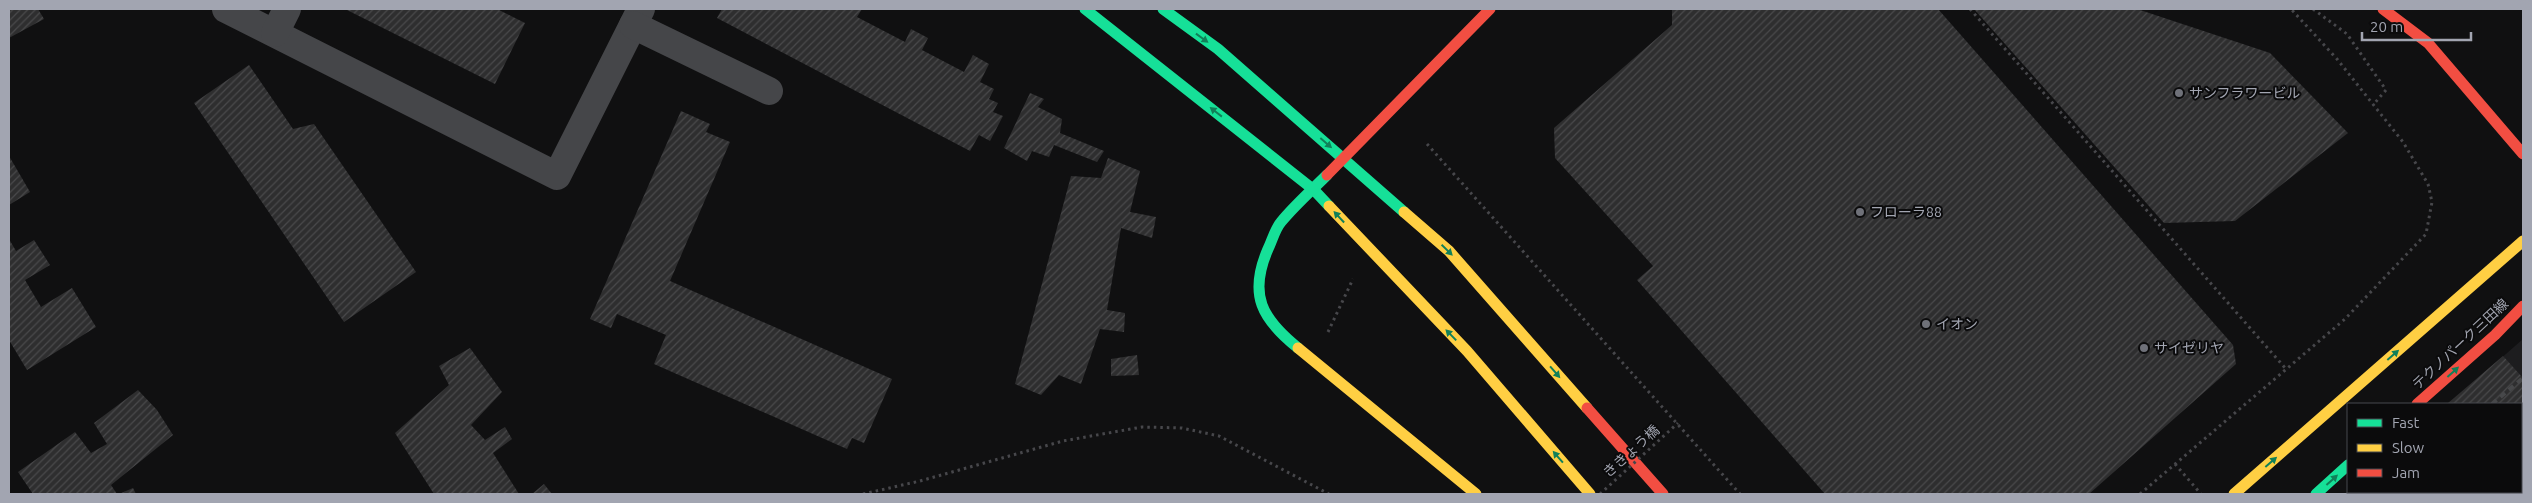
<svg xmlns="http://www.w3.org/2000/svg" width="2532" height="503" viewBox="0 0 2532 503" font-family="Ubuntu,'Noto Sans JP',sans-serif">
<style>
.built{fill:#1d1d1f}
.building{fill:url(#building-hatch)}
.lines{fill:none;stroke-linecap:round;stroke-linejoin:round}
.path{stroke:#47474b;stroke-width:3;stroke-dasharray:2.5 4;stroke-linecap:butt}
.street{stroke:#454649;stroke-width:28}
.fast{stroke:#16e098;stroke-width:11}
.slow{stroke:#ffcf43;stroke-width:11}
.jam{stroke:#f24e42;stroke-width:11}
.rail{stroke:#47484a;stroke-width:4;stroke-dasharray:6 5;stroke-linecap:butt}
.path-bridge{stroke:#47474b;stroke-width:3;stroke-dasharray:2.5 4;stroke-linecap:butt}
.oneway{fill:#118059}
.poi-dot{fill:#6f7179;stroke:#0b0b0c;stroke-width:2}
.labels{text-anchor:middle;stroke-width:4;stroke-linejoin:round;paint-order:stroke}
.poi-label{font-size:14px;fill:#a2a5b1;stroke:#0b0b0c;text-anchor:start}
.street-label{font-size:14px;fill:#a2a5b1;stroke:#0b0b0c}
</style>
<defs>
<pattern id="building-hatch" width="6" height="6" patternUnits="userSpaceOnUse" patternTransform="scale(1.25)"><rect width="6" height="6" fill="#2e2e2f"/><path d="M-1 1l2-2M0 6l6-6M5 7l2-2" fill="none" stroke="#49494b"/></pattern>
</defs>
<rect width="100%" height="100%" fill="#101011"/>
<polygon class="built" points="2523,339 2523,460 2521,462 2521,404 2449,404"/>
<g class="building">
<polygon points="9,9 38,9 44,19 9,38"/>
<polygon points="345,9 497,9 525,23 495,84"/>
<polygon points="722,9 862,9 857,17 905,42 911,29 928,38 922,50 964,72 973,55 989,64 980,82 994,89 989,99 998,103 993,112 1003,116 990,141 979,135 970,151 717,18"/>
<polygon points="1672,9 1938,9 2233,345 2236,364 2089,494 1825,494 1637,280 1653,266 1555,158 1554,128 1672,25"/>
<polygon points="1974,9 2137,9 2270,53 2348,133 2235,221 2164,223"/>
<polygon points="249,65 293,129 314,124 416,272 344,322 194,103"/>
<polygon points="1030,93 1044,99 1038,107 1062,119 1060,133 1104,151 1097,162 1054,145 1049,157 1032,151 1027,161 1004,148"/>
<polygon points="681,111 710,124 706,132 730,142 670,281 892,379 864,443 852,438 847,449 654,364 666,335 617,314 611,328 590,319"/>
<polygon points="9,156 30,192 9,205"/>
<polygon points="1108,158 1140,171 1130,212 1156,217 1152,238 1121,228 1107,310 1125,313 1124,332 1100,329 1081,384 1059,375 1041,395 1015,384 1071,176 1101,178"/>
<polygon points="9,239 16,251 34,240 50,265 25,280 41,307 72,288 96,327 27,370 9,340"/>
<polygon points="470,348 502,392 471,425 485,440 505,427 512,439 493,453 519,494 434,494 395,433 449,385 439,366"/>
<polygon points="1137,355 1139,375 1111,376 1111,359"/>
<polygon points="2503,356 2523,378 2523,464 2521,466 2521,404 2447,404"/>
<polygon points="138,390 157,410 173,435 111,485 117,494 33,494 18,472 75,432 91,453 107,444 94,423"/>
<polygon points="544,484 552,494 532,494"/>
<polygon points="133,488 136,494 119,494"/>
<polygon points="2347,492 2491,492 2488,494 2344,494"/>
</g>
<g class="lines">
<g class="path">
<polyline points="1970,9 2286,369"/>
<polyline points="2313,9 2347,34 2386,90 2373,105"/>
<polyline points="1427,144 1740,494"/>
<polyline points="1328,332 1353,279"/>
<polyline points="2175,464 2201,494"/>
<polyline points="863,494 920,481 1063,441 1142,427 1182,428 1219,436 1329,494"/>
<polyline points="2140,494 2345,319 2426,234 2432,202 2428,184 2403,142 2337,59 2291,9"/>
</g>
<g class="street">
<polyline points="226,9 557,176 641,9"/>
<polyline points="633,25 769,91"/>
<polyline points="275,33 287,9"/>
</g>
<g class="fast">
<polyline points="1085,9 1314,190 1329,206"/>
<polyline points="1163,9 1218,49 1404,212"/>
<path d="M1298 348C1262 319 1248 295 1268 249 1272 241 1275 229 1281 222 1295 205 1312 190 1327 175"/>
<polyline points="2316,494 2348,465"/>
</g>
<g class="slow">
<polyline points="1329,206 1467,351 1590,494"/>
<polyline points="1404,212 1449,251 1587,408"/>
<polyline points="1298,348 1476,494"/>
<polyline points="2234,494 2523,241"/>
</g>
<g class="jam">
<polyline points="2383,9 2428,43 2523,154"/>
<polyline points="1327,175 1490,9"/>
<polyline points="2417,404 2495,335 2523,306"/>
<polyline points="1587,408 1663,494"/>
</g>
<g class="rail">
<polyline points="2492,404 2523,378"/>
<polyline points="2521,443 2523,441"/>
<polyline points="2388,494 2391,492"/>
<polyline points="2460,494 2463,492"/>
</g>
<polyline class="path-bridge" points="1600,494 1678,423"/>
</g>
<defs><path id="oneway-solid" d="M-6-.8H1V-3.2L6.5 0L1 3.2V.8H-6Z" transform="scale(1.25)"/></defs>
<g class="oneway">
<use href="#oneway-solid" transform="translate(1202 38) rotate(36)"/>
<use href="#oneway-solid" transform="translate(1216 112) rotate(-142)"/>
<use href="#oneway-solid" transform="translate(1326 143) rotate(41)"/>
<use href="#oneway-solid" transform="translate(1339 217) rotate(-133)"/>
<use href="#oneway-solid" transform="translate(1447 250) rotate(44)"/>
<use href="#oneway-solid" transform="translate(1451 335) rotate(-134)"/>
<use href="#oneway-solid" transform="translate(2393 355) rotate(-41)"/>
<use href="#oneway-solid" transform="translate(1555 372) rotate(49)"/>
<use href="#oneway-solid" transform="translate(2453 372) rotate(-42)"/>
<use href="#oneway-solid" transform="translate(1558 457) rotate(-131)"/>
<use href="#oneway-solid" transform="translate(2271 462) rotate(-41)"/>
<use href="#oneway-solid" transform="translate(2332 480) rotate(-42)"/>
</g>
<g class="poi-dot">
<circle cx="2179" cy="93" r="5"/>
<circle cx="1860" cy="212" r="5"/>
<circle cx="1926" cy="324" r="5"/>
<circle cx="2144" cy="348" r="5"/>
</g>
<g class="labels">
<g class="poi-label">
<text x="2189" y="98">サンフラワービル</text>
<text x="1870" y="217">フローラ88</text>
<text x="1936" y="329">イオン</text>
<text x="2154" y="353">サイゼリヤ</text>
</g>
<g class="street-label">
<text transform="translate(2460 344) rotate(-43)" y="5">テクノパーク三田線</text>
<text transform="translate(1631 451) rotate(-42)" y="5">ききょう橋</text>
</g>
</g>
<rect width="2532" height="503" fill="none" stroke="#a2a5b1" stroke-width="20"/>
<rect x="2347" y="403" width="175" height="90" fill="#0b0b0c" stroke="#47494e"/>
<rect x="2357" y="419" width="25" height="8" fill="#16e098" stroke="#47494e"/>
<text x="2392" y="428" font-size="15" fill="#a2a5b1">Fast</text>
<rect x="2357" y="444" width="25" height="8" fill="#ffcf43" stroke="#47494e"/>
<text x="2392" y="453" font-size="15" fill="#a2a5b1">Slow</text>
<rect x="2357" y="469" width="25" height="8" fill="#f24e42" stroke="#47494e"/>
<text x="2392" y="478" font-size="15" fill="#a2a5b1">Jam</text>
<path d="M2362 32v8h109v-8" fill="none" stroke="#a2a5b1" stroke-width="2.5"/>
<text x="2370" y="32" font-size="15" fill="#a2a5b1" stroke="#0b0b0c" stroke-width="4" paint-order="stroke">20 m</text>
</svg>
